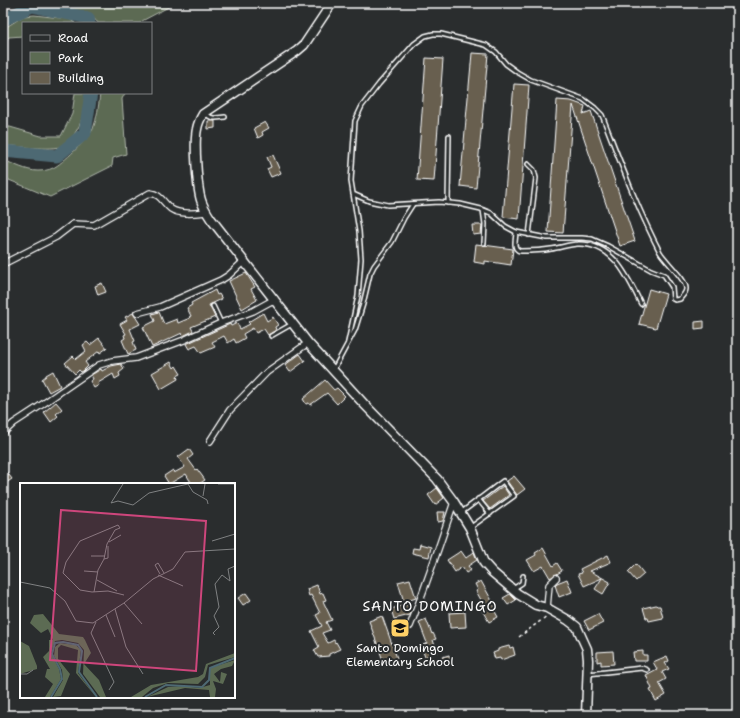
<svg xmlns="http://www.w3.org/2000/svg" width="740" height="718" viewBox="0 0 740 718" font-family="'Shantell Sans',sans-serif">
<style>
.green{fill:#5c6b53;stroke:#aeb5a9}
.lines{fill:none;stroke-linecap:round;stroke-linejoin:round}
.river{stroke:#4e6973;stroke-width:13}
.building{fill:#675f4f;stroke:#fff}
.lane-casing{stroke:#fff;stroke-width:6}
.street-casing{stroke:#fff;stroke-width:8}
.secondary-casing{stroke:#fff;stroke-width:11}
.path{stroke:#fff;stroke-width:1.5;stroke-dasharray:3 3;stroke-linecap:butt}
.lane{stroke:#2a2d2e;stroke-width:3}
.street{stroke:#2a2d2e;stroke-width:5.5}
.secondary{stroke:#2a2d2e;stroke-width:8}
.labels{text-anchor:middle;stroke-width:4;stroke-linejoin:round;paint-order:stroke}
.poi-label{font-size:12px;fill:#fff;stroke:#2a2d2e}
.quarter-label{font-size:14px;letter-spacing:1px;fill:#fff;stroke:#2a2d2e}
.inset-river{fill:none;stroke:#4e6973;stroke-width:2}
.inset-road{fill:none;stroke:#7f8182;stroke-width:1}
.view{fill:#ce467c;fill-opacity:0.15;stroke:#ce467c;stroke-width:2}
.inset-edge{fill:none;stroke:#fff;stroke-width:2}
</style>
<rect width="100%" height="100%" fill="#2a2d2e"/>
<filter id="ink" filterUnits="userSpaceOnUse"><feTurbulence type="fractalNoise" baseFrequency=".025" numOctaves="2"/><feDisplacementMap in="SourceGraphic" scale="8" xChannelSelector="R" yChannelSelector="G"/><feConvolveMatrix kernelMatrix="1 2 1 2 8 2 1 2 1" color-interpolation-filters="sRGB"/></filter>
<g filter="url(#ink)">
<g class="green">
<path d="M49 3H99V7L106 3H176L142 21 140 23H98C91 12 61 7 49 3Z"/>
<polygon points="34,15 69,19 75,23 23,23 23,36 9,37 3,44 3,29 24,16"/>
<path d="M75 93H86C85 101 84 110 82 118 80 127 71 141 62 146 53 151 15 146 3 145V127H10L41 136H61L72 114Z"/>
<path d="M100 93H125L122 99 126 154 113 158 112 166 50 197 9 180 3 175V160C14 164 26 171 38 171 43 171 49 170 53 168 62 164 89 138 93 129 97 118 99 105 100 93Z"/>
</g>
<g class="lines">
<g class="river">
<polyline points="3,20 32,6 88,18 89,23"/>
<polyline points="3,151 57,156 85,133 91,93"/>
</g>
</g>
<g class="building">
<polygon points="472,53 488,54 476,188 460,186"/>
<polygon points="426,58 443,59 434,181 417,180"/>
<polygon points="514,84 529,85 519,219 503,217"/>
<polygon points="557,100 571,101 585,106 583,114 591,111 635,241 620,246 573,105 563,233 548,232"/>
<polygon points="208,121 215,121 215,128 208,129"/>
<polygon points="265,122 269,128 262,132 263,135 258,138 254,128"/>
<polygon points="273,155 281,173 271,177 267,169 271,167 267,157"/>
<polygon points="472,225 482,225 481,234 473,235"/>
<polygon points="476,244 513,249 511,265 485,261 485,264 474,262"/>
<polygon points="246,273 255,287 251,289 257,300 242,309 229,281"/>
<polygon points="102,283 106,292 98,295 95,286"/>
<polygon points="649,289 666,294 656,328 639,324"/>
<polygon points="215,290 217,295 219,294 222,299 209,305 215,317 191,327 193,331 183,336 182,333 152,347 143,327 155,321 152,314 159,312 164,324 177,319 178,323 190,318 189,317 191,316 187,308 192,305 191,303"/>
<polygon points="133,313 140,324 130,329 135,341 133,342 136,350 128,354 122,340 125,338 124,335 126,334 120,324 127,320 125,317"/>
<polygon points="263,313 267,321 273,317 278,325 275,327 276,330 268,335 264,329 256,333 253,328 243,334 245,338 236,343 234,339 228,343 224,336 212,342 215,347 201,353 196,346 189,349 186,344 230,324 231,326 237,323 240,329 250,324 248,322"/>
<polygon points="704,321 704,328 695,329 695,322"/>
<polygon points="99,338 107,348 100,353 99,351 85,362 88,366 83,371 81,372 79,370 75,374 65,363 73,356 76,359 86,351 83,345 87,342 90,345"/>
<polygon points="300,354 305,361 290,372 285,365"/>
<polygon points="171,362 174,368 176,366 181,374 177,376 178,379 161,389 152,373"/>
<polygon points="121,364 124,369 119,373 120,376 115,379 113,374 98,383 99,385 94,388 90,381 93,379 91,375 101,369 102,371 111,366"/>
<polygon points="53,371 60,386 49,392 42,379 46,376 46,375"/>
<polygon points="325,380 334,390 337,388 345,396 337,404 327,393 310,405 309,403 306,404 303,399"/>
<polygon points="56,402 62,409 56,414 58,416 51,422 44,412"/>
<polygon points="189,449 193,455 188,459 196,470 197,469 205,480 199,484 192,484 186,474 169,484 164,476 173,470 174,473 185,467 178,457"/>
<polygon points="3,467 12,479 3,485"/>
<polygon points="514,476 525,489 517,495 507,481"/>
<polygon points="503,486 509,495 490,509 483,501"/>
<polygon points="437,488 444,498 435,505 428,495"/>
<polygon points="437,512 445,512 443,521 438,522"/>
<polygon points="420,544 431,547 429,557 412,553 413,548 419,549"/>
<polygon points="543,548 553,566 557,563 562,571 550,578 543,566 534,571 527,560 536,555 535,553"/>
<polygon points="461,551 466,558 474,552 477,560 468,566 471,570 466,573 462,567 455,572 447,560"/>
<polygon points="608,555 611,562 590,571 610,582 603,594 595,589 602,578 584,586 578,574 582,573 580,569"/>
<polygon points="636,564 644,574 636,581 628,572"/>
<polygon points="410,579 416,598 404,602 398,582"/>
<polygon points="567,579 572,592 559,597 555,585 557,583"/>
<polygon points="481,581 496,608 494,610 498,617 489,622 480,607 485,607 476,591 478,590 475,584"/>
<polygon points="317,585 320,594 323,593 326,600 323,601 332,620 326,622 330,630 322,633 328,643 334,640 335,643 336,642 340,649 329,654 329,656 318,657 314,650 319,647 311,631 322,626 316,615 320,613 311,595 309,596 307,589"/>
<polygon points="246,593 251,600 243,605 238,598"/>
<polygon points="510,594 516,600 508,605 503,598"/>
<polygon points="408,604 411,613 410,615 394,619 391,609"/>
<polygon points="656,605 657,606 660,606 663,618 649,621 648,618 646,618 643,608"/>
<polygon points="465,612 466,627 450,628 449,613"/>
<polygon points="598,614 603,623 589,630 584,621"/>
<polygon points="382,616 398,661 385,666 369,621"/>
<polygon points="426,619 432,634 433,633 436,639 433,640 437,652 425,657 421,646 427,643 419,622"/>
<polygon points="509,646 510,648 513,647 515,655 501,660 500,658 495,659 493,653 498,651 498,649"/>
<polygon points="613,651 614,664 601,665 601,661 597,662 597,652"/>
<polygon points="643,651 643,655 647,655 647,661 634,661 633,652"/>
<polygon points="449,655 451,663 443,664 442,657"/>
<polygon points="667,656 669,661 665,663 669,669 662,672 666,679 659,683 666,695 656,701 650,690 652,689 646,675 657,669 653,662"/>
</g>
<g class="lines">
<g class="lane-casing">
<g id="lane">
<path d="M206 113C210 120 218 118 225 117"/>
<polyline points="528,164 534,170 536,178 529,235"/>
<polyline points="448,203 449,136"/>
<polyline points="483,210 485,224 484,243"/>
<path d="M516 232C516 239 512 249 520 251 531 251 541 251 551 249 560 248 569 244 578 244 614 243 628 278 641 304"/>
<polyline points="213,306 221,323"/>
<polyline points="271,336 292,324"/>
<path d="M348 342 358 296 361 259 359 231 351 181 355 121 362 106 379 84 414 44 425 36 433 34H441L486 45 496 52 506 64 517 72 531 80 583 99 595 108 602 115C620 161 637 208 660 252 665 261 687 280 686 289 686 293 682 296 680 299L675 300 673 299 672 287 664 275 651 270 608 246 592 239 582 238H547L516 232 505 226 491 213 481 209 460 204 439 202 388 205 369 201 353 194"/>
<polyline points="334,369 355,330 363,304 370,274 374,266 392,242 404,218 413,204"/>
<polyline points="478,499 490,514"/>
<polyline points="462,512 503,481 514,496 471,527"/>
<polyline points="513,589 522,583 523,576"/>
<polyline points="588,674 642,668 647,670"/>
</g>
</g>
<g class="street-casing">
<g id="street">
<path d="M3 264 56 237 73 224 94 225 150 193C161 194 163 203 171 209 180 215 195 213 206 212"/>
<polyline points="137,313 160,307 221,280 229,275 244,261"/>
<polyline points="3,433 14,423 37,408 99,365 112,361 136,358 184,340 221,323 253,311 275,299"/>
<polyline points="210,441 230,410 267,372 308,343"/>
<polyline points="547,608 549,585 556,578"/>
<path d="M410 626C426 586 440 544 454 502"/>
</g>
</g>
<g class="secondary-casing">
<path id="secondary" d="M332 3 304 45 297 51 203 114C200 119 198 123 197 129 194 142 197 187 201 200 203 207 207 213 211 219L308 343 364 404 437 479 454 502 470 528 484 563 492 572 518 594 536 605 547 608 568 620 577 627 587 649 588 660 586 715"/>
</g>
<polyline class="path" points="519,637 547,616"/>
<use href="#lane" class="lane"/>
<use href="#street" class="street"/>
<use href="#secondary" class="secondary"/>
</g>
</g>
<defs>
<g id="school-square" transform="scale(1)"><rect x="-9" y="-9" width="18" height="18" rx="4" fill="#ffd166" stroke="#2a2d2e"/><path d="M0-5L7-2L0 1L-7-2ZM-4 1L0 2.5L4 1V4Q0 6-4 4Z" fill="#111"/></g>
</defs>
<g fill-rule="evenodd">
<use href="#school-square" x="400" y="628"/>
</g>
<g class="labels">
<g class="poi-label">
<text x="400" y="652">Santo Domingo<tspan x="400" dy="14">Elementary School</tspan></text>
</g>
<g class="quarter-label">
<text x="430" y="611">SANTO DOMINGO</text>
</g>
</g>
<g transform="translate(20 483)">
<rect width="215" height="215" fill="#2a2d2e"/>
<path d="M23 131 39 151 63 154 65 157 71 170 64 181 79 197 86 214H80L63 191 64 167 58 160 42 157 35 158 31 170 39 186 41 196 30 214H25L33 201 25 194 27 186H30L23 174 29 168V157H33L28 146 21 150 10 140 14 132ZM0 158 9 163 17 183V186L0 191ZM40 160 56 162 61 167 58 190 76 214 56 190 58 167 41 162 38 165V176L50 191 41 213 33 214 43 197 42 187 34 173 35 164ZM215 170V174L188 182 185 194 178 201 148 200 133 205 122 214H111L131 202 178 194 183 191 186 181ZM215 177 212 183 201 186 194 191 200 199 201 189 207 191 203 201 193 198 196 206 195 214H190L189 207 165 205 127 214 148 204 163 203 179 205 190 202V185Z" fill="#5c6b53"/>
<path class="inset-river" d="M31 214 42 196 40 186 32 171 35 160 43 159 58 162 62 168 59 189 77 214M125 214 146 202 182 204 189 197 190 185 215 175"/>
<path class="inset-road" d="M103 1 91 20 98 18 113 22 129 10 168 1 173 9 187 17 188 21M198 1H215M183 13 185 1M192 58 215 51M89 59 101 52M71 73H85M84 76 88 75V63M64 88 78 89M140 91 135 82 138 80 144 90M138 92 163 103M77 97 97 108M0 99 30 105 45 118 56 138 73 140 104 120 133 96 153 86 165 69 215 66M74 109 78 87 84 76 87 61 95 47 100 45 98 42 60 58 46 79 43 90 60 107 72 109 88 108 104 112M104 120 122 141M95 126 106 164 123 191M86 132 95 154M76 139 71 150 94 199 89 207M195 152 193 150 199 144 194 133 199 124 195 101 202 92 210 98 208 86 215 83M0 191H7L13 187"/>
<path class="view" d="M41 27 186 38 176 188 30 177Z"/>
<rect width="215" height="215" class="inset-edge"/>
</g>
<rect width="740" height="718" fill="none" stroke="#2a2d2e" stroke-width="16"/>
<rect x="8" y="8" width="724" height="702" fill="none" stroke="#fff" stroke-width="1.5" filter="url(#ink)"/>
<rect x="22" y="22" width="130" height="72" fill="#2a2d2e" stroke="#7f8182"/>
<rect x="30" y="35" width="20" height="6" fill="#2a2d2e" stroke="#7f8182"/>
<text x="58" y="42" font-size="12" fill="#ffffff">Road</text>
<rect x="30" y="52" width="20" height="12" fill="#5c6b53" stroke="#7f8182"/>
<text x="58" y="62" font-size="12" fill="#ffffff">Park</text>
<rect x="30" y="72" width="20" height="12" fill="#675f4f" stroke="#7f8182"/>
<text x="58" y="82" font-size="12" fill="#ffffff">Building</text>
</svg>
